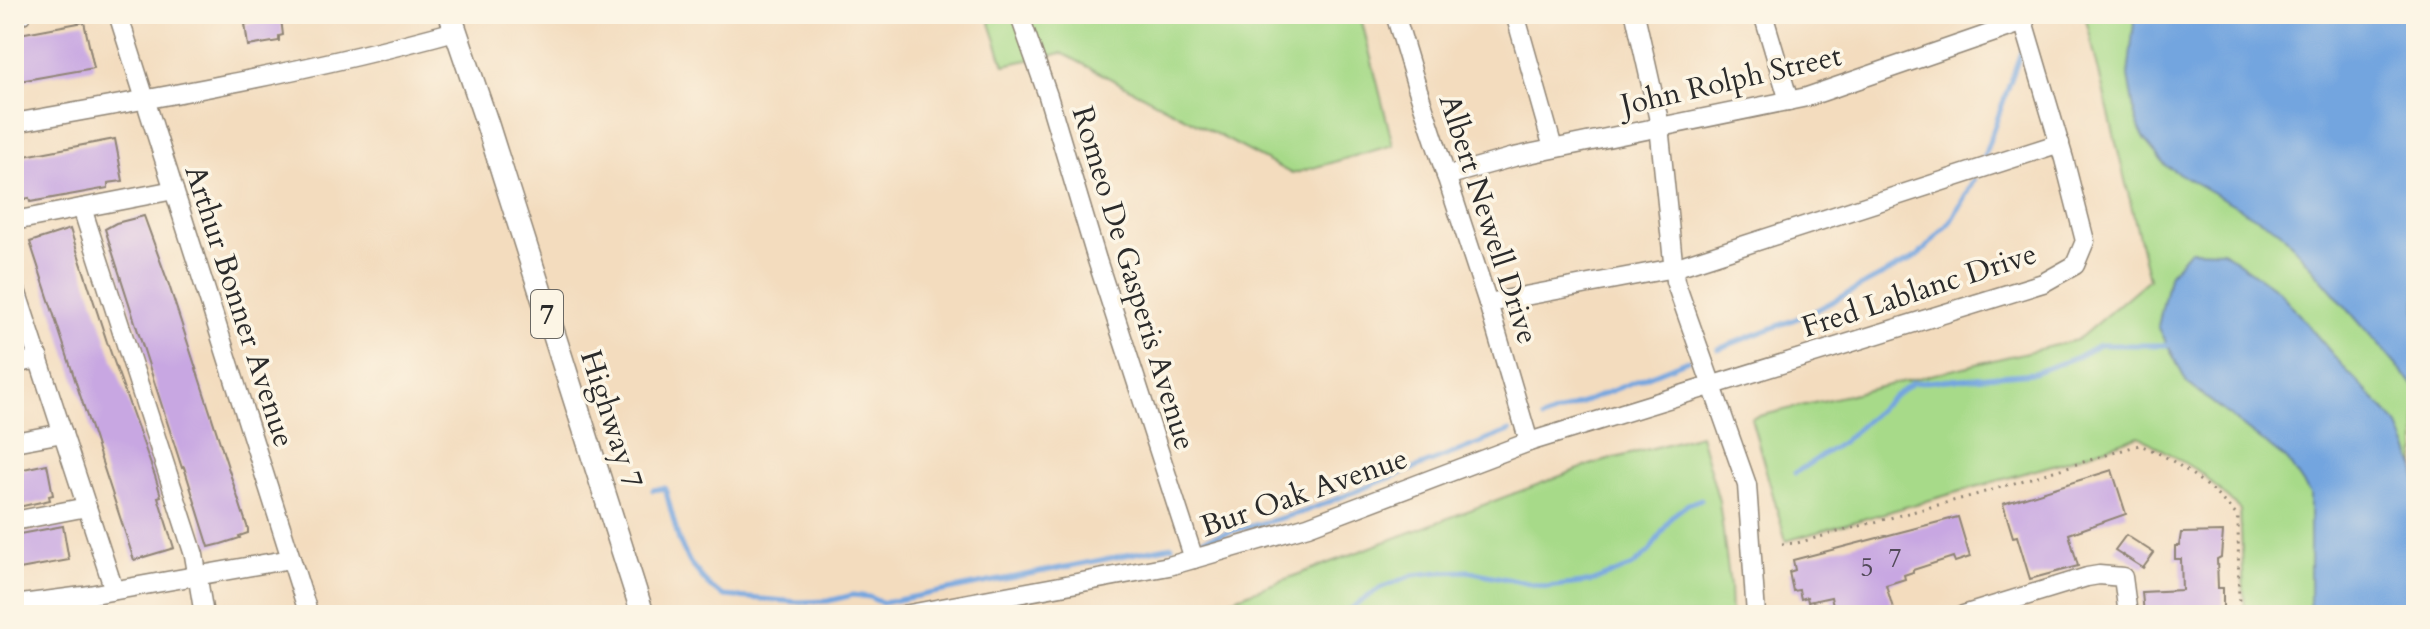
<svg xmlns="http://www.w3.org/2000/svg" width="2430" height="629" viewBox="0 0 2430 629" font-family="Cardo,serif">
<style>
.green{fill:#a7da89;stroke:#69825a;stroke-width:2}
.water{fill:#73a5df;stroke:#4f6885;stroke-width:2}
.lines{fill:none;stroke-linecap:round;stroke-linejoin:round}
.stream{stroke:#73a5df;stroke-width:5}
.building{fill:#c8a7e2}
.minor-casing{stroke:#8f8474;stroke-width:21}
.major-casing{stroke:#8f8474;stroke-width:25}
.path{stroke:#8f8474;stroke-width:3;stroke-dasharray:2 6;stroke-linecap:butt}
.minor{stroke:#fff;stroke-width:18}
.major{stroke:#fff;stroke-width:22}
.labels{text-anchor:middle;stroke-width:7;stroke-linejoin:round;paint-order:stroke}
.number-label{font-size:26px;fill:#524a59}
.shield{fill:#fcf5e5;stroke:#6a6863;stroke-width:2}
.shield-label{font-size:28px;font-weight:bold;fill:#2b2b2b}
.street-label{font-size:30px;fill:#2b2b2b;stroke:#fcf5e5}
</style>
<rect width="100%" height="100%" fill="#fcf5e5"/>
<filter id="ink" filterUnits="userSpaceOnUse"><feTurbulence type="fractalNoise" baseFrequency=".0125" numOctaves="2"/><feDisplacementMap in="SourceGraphic" scale="16" xChannelSelector="R" yChannelSelector="G"/><feConvolveMatrix kernelMatrix="1 2 1 2 8 2 1 2 1" color-interpolation-filters="sRGB"/></filter>
<filter id="wash" filterUnits="userSpaceOnUse"><feTurbulence type="fractalNoise" baseFrequency=".006" numOctaves="4" result="noise"/><feDisplacementMap in="SourceGraphic" scale="32" xChannelSelector="R" yChannelSelector="G"/><feGaussianBlur stdDeviation="1.8" result="paint"/><feColorMatrix in="noise" values="0 0 0 0 0 0 0 0 0 0 0 0 0 0 0 0 0 1.4 0 .05"/><feComposite in="paint" operator="in"/></filter>
<g filter="url(#wash)">
<rect width="100%" height="100%" fill="#f3dcbe"/>
<g class="green">
<polygon points="987,14 1360,14 1393,145 1292,174 1062,53 1004,65"/>
<polygon points="2087,14 2416,14 2416,615 2245,615 2240,510 2201,473 2139,436 2060,463 1786,541 1751,418 2077,340 2149,279 2086,19"/>
<polygon points="1700,435 1719,501 1730,586 1731,615 1152,615 1227,601 1590,465"/>
</g>
<g class="water">
<polygon points="2135,14 2416,14 2416,388 2280,231 2166,166 2143,138 2135,116 2128,76"/>
<polygon points="2190,250 2223,251 2279,291 2346,370 2398,424 2416,468 2416,615 2310,615 2310,494 2287,460 2187,383 2158,326 2170,273"/>
</g>
<g class="lines">
<g class="stream">
<polyline points="1984,156 2023,46"/>
<polyline points="1718,349 1811,313 1918,256 1951,221 1974,180"/>
<polyline points="1542,419 1688,360"/>
<polyline points="1795,473 1844,441 1888,401 1912,383 2034,373 2077,357 2099,345 2168,345"/>
<polyline points="653,490 665,488 679,541 690,563 710,587 724,596 799,602 828,601 853,595 869,597 882,603 1172,546"/>
<polyline points="1204,539 1303,512 1510,431"/>
<polyline points="1342,615 1380,588 1413,575 1439,572 1468,571 1547,587 1590,582 1633,566 1650,551 1672,516 1688,504 1701,499"/>
</g>
</g>
<g id="blocks">
<g class="building">
<polygon points="281,19 283,35 279,36 279,41 248,46 245,24"/>
<polygon points="84,22 94,68 14,82 14,35"/>
<polygon points="115,139 123,181 108,183 108,188 30,202 29,198 15,201 14,158"/>
<polygon points="144,216 169,285 248,529 248,533 239,536 240,538 221,544 209,547 184,467 182,468 172,437 105,229 116,223"/>
<polygon points="70,229 107,342 155,476 161,496 158,497 174,548 134,560 30,242"/>
<polygon points="47,464 53,495 49,496 50,500 14,508 14,471"/>
<polygon points="2112,470 2126,514 2069,534 2078,566 2030,579 2017,536 2013,537 2003,504"/>
<polygon points="1958,517 1970,557 1955,562 1953,557 1913,570 1913,572 1904,575 1905,579 1886,585 1895,615 1835,615 1831,597 1808,602 1807,597 1801,599 1799,590 1793,591 1789,572 1795,570 1793,560"/>
<polygon points="63,526 69,560 14,570 14,535"/>
<polygon points="2223,532 2221,557 2217,559 2218,588 2223,588 2223,615 2144,615 2142,592 2182,590 2181,559 2175,559 2175,546 2179,546 2181,533"/>
<polygon points="2126,535 2154,553 2143,568 2115,550"/>
</g>
</g>
</g>
<g filter="url(#ink)">
<use href="#blocks" fill-opacity="0" stroke="#8f8474" stroke-width="2"/>
<g class="lines">
<g class="minor-casing">
<g id="minor">
<polyline points="118,14 309,615"/>
<polyline points="1019,14 1048,96 1097,260 1194,559"/>
<polyline points="1395,14 1416,84 1488,303 1529,442"/>
<polyline points="1515,14 1553,148"/>
<polyline points="1635,14 1658,116 1675,281 1747,485 1756,615"/>
<polyline points="1763,14 1789,101"/>
<polyline points="14,16 22,14"/>
<path d="M14 123C162 97 311 71 455 31"/>
<polyline points="1446,176 1514,157 1807,97 2024,22"/>
<polyline points="82,208 194,555 204,615"/>
<polyline points="14,221 174,190"/>
<polyline points="14,284 114,590"/>
<polyline points="1488,303 1674,268 2060,143"/>
<polyline points="14,364 39,359"/>
<polyline points="14,442 63,433"/>
<polyline points="14,521 87,507"/>
<polyline points="14,605 83,596 291,559"/>
<polyline points="904,615 1169,566 1308,526 1529,442 2043,283 2075,265 2085,241 2064,159 2021,14"/>
<polyline points="1963,615 2087,577 2099,575 2123,577 2128,615"/>
</g>
</g>
<g class="major-casing">
<polyline id="major" points="450,14 486,120 643,615"/>
</g>
<path class="path" d="M1782 544 1797 543 1975 495 2139 445C2173 456 2214 489 2238 517L2239 615"/>
<use href="#minor" class="minor"/>
<use href="#major" class="major"/>
</g>
</g>
<g class="labels">
<g class="number-label">
<text x="1895" y="567">7</text>
<text x="1867" y="576">5</text>
</g>
<rect class="shield" x="531" y="290" width="32" height="48" rx="6"/>
<g class="shield-label">
<text x="547" y="324">7</text>
</g>
<g class="street-label">
<text transform="translate(1731 80) rotate(-13)" y="10">John Rolph Street</text>
<text transform="translate(1489 219) rotate(72)" y="10">Albert Newell Drive</text>
<text transform="translate(1134 278) rotate(73)" y="10">Romeo De Gasperis Avenue</text>
<text transform="translate(1919 290) rotate(-18)" y="10">Fred Lablanc Drive</text>
<text transform="translate(240 306) rotate(72)" y="10">Arthur Bonner Avenue</text>
<text transform="translate(612 419) rotate(72)" y="10">Highway 7</text>
<text transform="translate(1304 492) rotate(-19)" y="10">Bur Oak Avenue</text>
</g>
</g>
<rect width="2430" height="629" fill="none" stroke="#fcf5e5" stroke-width="48"/>
</svg>
